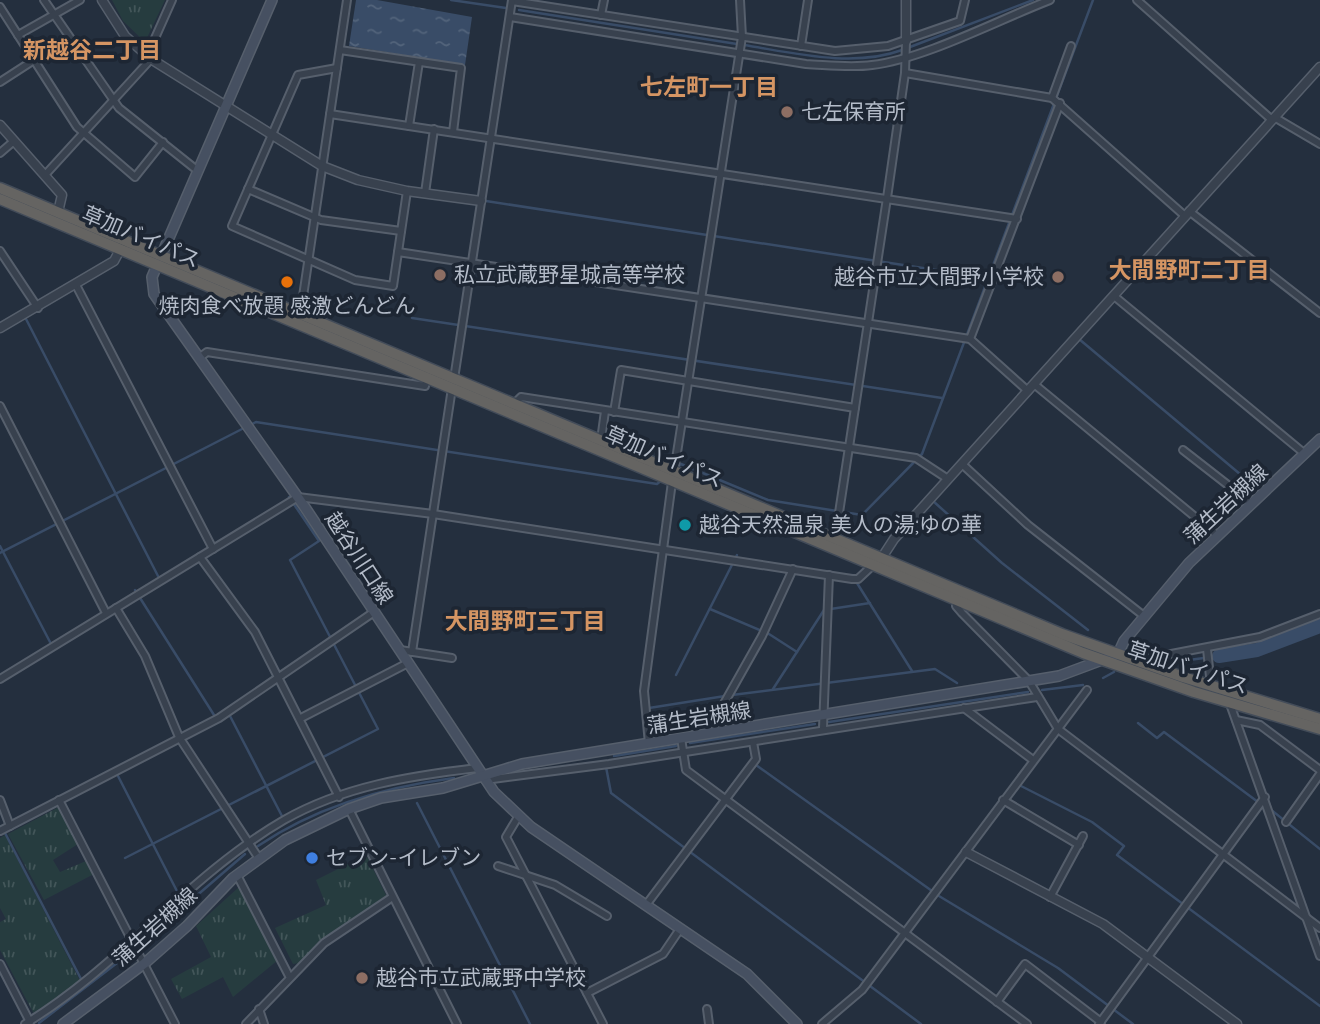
<svg xmlns="http://www.w3.org/2000/svg" width="1320" height="1024" viewBox="0 0 1320 1024" font-family="Quicksand,'Noto Sans JP',sans-serif">
<style>
.grass{fill:url(#grass-tufts)}
.water{fill:url(#water-ripples)}
.lines{fill:none;stroke-linecap:round;stroke-linejoin:round}
.stream{stroke:#394c67;stroke-width:2.5}
.river{stroke:#394c67;stroke-width:14}
.minor-casing{stroke:#565f6c;stroke-width:10}
.tertiary-casing{stroke:#565f6c;stroke-width:11}
.secondary-casing{stroke:#565f6c;stroke-width:12}
.trunk-casing{stroke:#434c59;stroke-width:13}
.minor{stroke:#38414e;stroke-width:6}
.tertiary{stroke:#38414e;stroke-width:8}
.secondary{stroke:#465061;stroke-width:9}
.trunk{stroke:#656462;stroke-width:10}
.education-dot{fill:#8d6e63;stroke:#1d2633;stroke-width:2.5}
.food-dot{fill:#e8710a;stroke:#1d2633;stroke-width:2.5}
.culture-dot{fill:#0f9aa8;stroke:#1d2633;stroke-width:2.5}
.shop-dot{fill:#3f7fe0;stroke:#1d2633;stroke-width:2.5}
.labels{text-anchor:middle;stroke-width:7;stroke-linejoin:round;paint-order:stroke}
.poi-label{font-size:21px;fill:#b4bcc9;stroke:#1d2633;text-anchor:start}
.street-label{font-size:21px;fill:#b4bcc9;stroke:#1d2633}
.neighbourhood-label{font-size:23px;font-weight:bold;fill:#d59563;stroke:#1d2633}
</style>
<defs>
<pattern id="grass-tufts" width="24" height="20" patternUnits="userSpaceOnUse" patternTransform="scale(1.75)"><rect width="24" height="20" fill="#263c3f"/><path d="M3 7l-1-3M5 7V3M7 7l1-3M15 17l-1-3M17 17v-4M19 17l1-3" fill="none" stroke="#435659"/></pattern>
<pattern id="water-ripples" width="26" height="14" patternUnits="userSpaceOnUse" patternTransform="scale(1.75)"><rect width="26" height="14" fill="#394c67"/><path d="M2 4q2-2 4 0t4 0M15 11q2-2 4 0t4 0" fill="none" stroke="#53647b"/></pattern>
</defs>
<rect width="100%" height="100%" fill="#242f3e"/>
<g class="grass">
<polygon points="112,0 165,0 145,42 123,21"/>
<polygon points="59,807 78,844 53,860 60,872 86,861 94,874 44,900 8,834"/>
<polygon points="5,835 80,981 34,1014 0,950 0,922 6,919 0,908 0,838"/>
<polygon points="366,855 387,897 341,927 300,963 293,964 275,928 326,905 316,880"/>
<polygon points="239,887 278,960 233,997 223,977 182,999 171,979 211,957 196,926"/>
</g>
<polygon class="water" points="356,0 377,0 472,17 465,65 349,46"/>
<g class="lines">
<g class="stream">
<polyline points="451,0 506,8"/>
<polyline points="519,10 737,44"/>
<path d="M744 45C794 53 853 68 902 50"/>
<polyline points="910,47 1033,0"/>
<polyline points="486,201 988,278"/>
<polyline points="412,318 942,398"/>
<polyline points="26,319 158,576"/>
<polyline points="1079,339 1259,490"/>
<polyline points="250,425 256,422 657,484 663,479"/>
<polyline points="676,468 681,464 768,500 862,515 922,454 1093,0"/>
<polyline points="933,501 1002,563 1088,630"/>
<polyline points="0,546 50,642"/>
<polyline points="0,553 244,428"/>
<polyline points="852,575 912,671"/>
<polyline points="135,590 214,715"/>
<polyline points="710,609 769,634 797,652"/>
<polyline points="1215,656 1219,656"/>
<polyline points="1166,663 1204,658"/>
<polyline points="676,675 737,555"/>
<polyline points="1103,678 1114,672"/>
<polyline points="773,689 824,610 870,603"/>
<polyline points="1042,690 1083,685"/>
<polyline points="732,695 935,669 957,683"/>
<polyline points="649,708 725,696"/>
<polyline points="230,716 283,818"/>
<polyline points="829,722 1028,692"/>
<polyline points="1138,723 1157,738 1164,732 1258,802"/>
<polyline points="690,743 815,724"/>
<polyline points="614,756 676,746"/>
<polyline points="756,765 939,896 1058,968 1133,1024"/>
<polyline points="606,767 611,793 921,1024"/>
<polyline points="118,776 180,897"/>
<polyline points="1021,786 1092,822 1124,846 1117,855 1320,1006"/>
<polyline points="417,803 530,1024"/>
<polyline points="1270,809 1320,849"/>
<polyline points="5,833 81,979"/>
<path d="M258 846C317 806 384 787 454 778"/>
<polyline points="125,858 378,729 290,560 319,541 289,497"/>
<polyline points="144,941 245,854"/>
<polyline points="39,1023 130,953"/>
</g>
<polyline class="river" points="1219,656 1257,650 1320,626"/>
<g class="minor-casing">
<g id="minor">
<polyline points="44,0 119,108 198,171"/>
<polyline points="1137,0 1272,120"/>
<polyline points="512,1 835,51 888,46 960,21 965,0"/>
<polyline points="0,7 77,127 135,177 163,142"/>
<polyline points="601,15 604,0"/>
<path d="M510 17 806 64C828 65 850 68 872 65 924 59 998 20 1050 0"/>
<polyline points="18,35 80,0"/>
<polyline points="801,46 808,0"/>
<polyline points="340,50 461,68 453,132"/>
<polyline points="147,56 172,0"/>
<polyline points="337,68 298,75 232,226 355,280 393,286 407,191"/>
<polyline points="905,73 1052,98 1185,216"/>
<polyline points="0,82 34,60"/>
<polyline points="1052,98 1071,46"/>
<polyline points="330,114 1017,219"/>
<polyline points="1274,117 1320,144"/>
<polyline points="409,126 419,62"/>
<polyline points="0,153 14,141"/>
<polyline points="45,175 151,59"/>
<polyline points="248,189 321,220 401,231"/>
<polyline points="425,193 434,129"/>
<polyline points="1189,211 1320,313"/>
<polyline points="0,251 38,308"/>
<polyline points="398,252 970,339 1028,391"/>
<polyline points="76,285 213,549"/>
<polyline points="1114,296 1305,454"/>
<polyline points="297,314 302,303 347,0"/>
<polyline points="970,339 1060,103"/>
<polyline points="199,358 207,352 425,386 427,378"/>
<polyline points="454,379 512,0"/>
<polyline points="1034,384 1217,535"/>
<polyline points="514,404 521,397 916,458 948,479"/>
<polyline points="0,406 106,613"/>
<polyline points="614,412 621,370 855,408"/>
<polyline points="601,440 605,411"/>
<polyline points="1183,450 1251,503"/>
<polyline points="962,464 1028,525 1144,616"/>
<polyline points="674,472 742,37 740,0"/>
<polyline points="835,539 887,198 905,73 906,41"/>
<polyline points="200,557 255,632 339,797"/>
<polyline points="958,601 956,606 962,613 1029,681 1058,729 1320,928"/>
<polyline points="116,608 145,656 179,737 258,857"/>
<polyline points="1207,649 1211,686"/>
<polyline points="400,650 452,658"/>
<polyline points="412,652 452,388"/>
<polyline points="1140,660 1260,637 1320,614"/>
<polyline points="0,679 298,497 433,514 852,579 858,579 873,565"/>
<polyline points="1230,704 1320,956"/>
<polyline points="964,708 1033,760"/>
<polyline points="301,718 408,663"/>
<polyline points="1236,720 1260,725 1320,770"/>
<polyline points="823,728 829,575"/>
<polyline points="722,732 722,707 762,636 793,569"/>
<polyline points="681,738 686,770 1027,1024"/>
<polyline points="649,744 644,691 672,482"/>
<polyline points="485,780 609,764 1037,697"/>
<polyline points="0,800 10,826"/>
<polyline points="59,800 175,1024"/>
<polyline points="1003,800 1079,845"/>
<polyline points="349,809 457,1024"/>
<polyline points="518,817 506,837 603,1024"/>
<polyline points="1286,822 1320,774"/>
<polyline points="0,831 219,718 374,612"/>
<polyline points="498,866 555,885 607,916"/>
<polyline points="237,875 289,976"/>
<polyline points="1050,897 1083,836"/>
<polyline points="646,905 756,759 753,742"/>
<polyline points="0,964 30,1022"/>
<polyline points="587,993 663,954 680,929"/>
<polyline points="997,1002 1025,964 1101,1022"/>
<polyline points="259,1009 264,1024"/>
<polyline points="707,1009 709,1024"/>
<path d="M25 1024C119 967 189 875 284 820 344 786 410 776 477 768"/>
<polyline points="246,1024 324,943 391,898"/>
<polyline points="822,1024 862,990 1087,690"/>
<polyline points="1099,1024 1265,797"/>
</g>
</g>
<g class="tertiary-casing">
<g id="tertiary">
<polyline points="102,0 125,36 151,59 322,166 358,180 407,191 481,201"/>
<polyline points="906,41 906,0"/>
<polyline points="0,125 62,195 58,212"/>
<polyline points="0,328 114,261 122,246"/>
<polyline points="881,559 894,539 1320,67"/>
<polyline points="966,852 1103,924 1237,1024"/>
</g>
</g>
<g class="secondary-casing">
<g id="secondary">
<polyline points="272,0 152,277 154,294 304,506 494,792 531,827 747,974 797,1024"/>
<polyline points="63,1024 145,963 187,926 233,878 285,840 349,809 381,798 443,788 522,764 1059,676 1118,654 1124,641 1189,563 1320,439"/>
</g>
</g>
<g class="trunk-casing">
<g id="trunk">
<polyline points="0,188 1062,634 1183,677 1320,719"/>
<polyline points="0,199 1083,653 1194,692 1320,729"/>
</g>
</g>
<use href="#minor" class="minor"/>
<use href="#tertiary" class="tertiary"/>
<use href="#secondary" class="secondary"/>
<use href="#trunk" class="trunk"/>
</g>
<g class="education-dot">
<circle cx="787" cy="112" r="7"/>
<circle cx="440" cy="275" r="7"/>
<circle cx="1058" cy="277" r="7"/>
<circle cx="362" cy="978" r="7"/>
</g>
<circle class="food-dot" cx="287" cy="282" r="7"/>
<circle class="culture-dot" cx="685" cy="525" r="7"/>
<circle class="shop-dot" cx="312" cy="858" r="7"/>
<g class="labels">
<g class="poi-label">
<text x="801" y="119">七左保育所</text>
<text x="454" y="282">私立武蔵野星城高等学校</text>
<text x="1044" y="284" text-anchor="end">越谷市立大間野小学校</text>
<text x="287" y="313" text-anchor="middle">焼肉食べ放題 感激どんどん</text>
<text x="699" y="532">越谷天然温泉 美人の湯;ゆの華</text>
<text x="326" y="865">セブン-イレブン</text>
<text x="376" y="985">越谷市立武蔵野中学校</text>
</g>
<g class="street-label">
<text transform="translate(141 237) rotate(23)" y="7">草加バイパス</text>
<text transform="translate(664 457) rotate(23)" y="7">草加バイパス</text>
<text transform="translate(1226 504) rotate(-43)" y="7">蒲生岩槻線</text>
<text transform="translate(359 558) rotate(57)" y="7">越谷川口線</text>
<text transform="translate(1188 668) rotate(18)" y="7">草加バイパス</text>
<text transform="translate(699 718) rotate(-9)" y="7">蒲生岩槻線</text>
<text transform="translate(155 927) rotate(-42)" y="7">蒲生岩槻線</text>
</g>
<g class="neighbourhood-label">
<text x="92" y="58">新越谷二丁目</text>
<text x="709" y="95">七左町一丁目</text>
<text x="1189" y="278">大間野町二丁目</text>
<text x="525" y="629">大間野町三丁目</text>
</g>
</g>
</svg>
